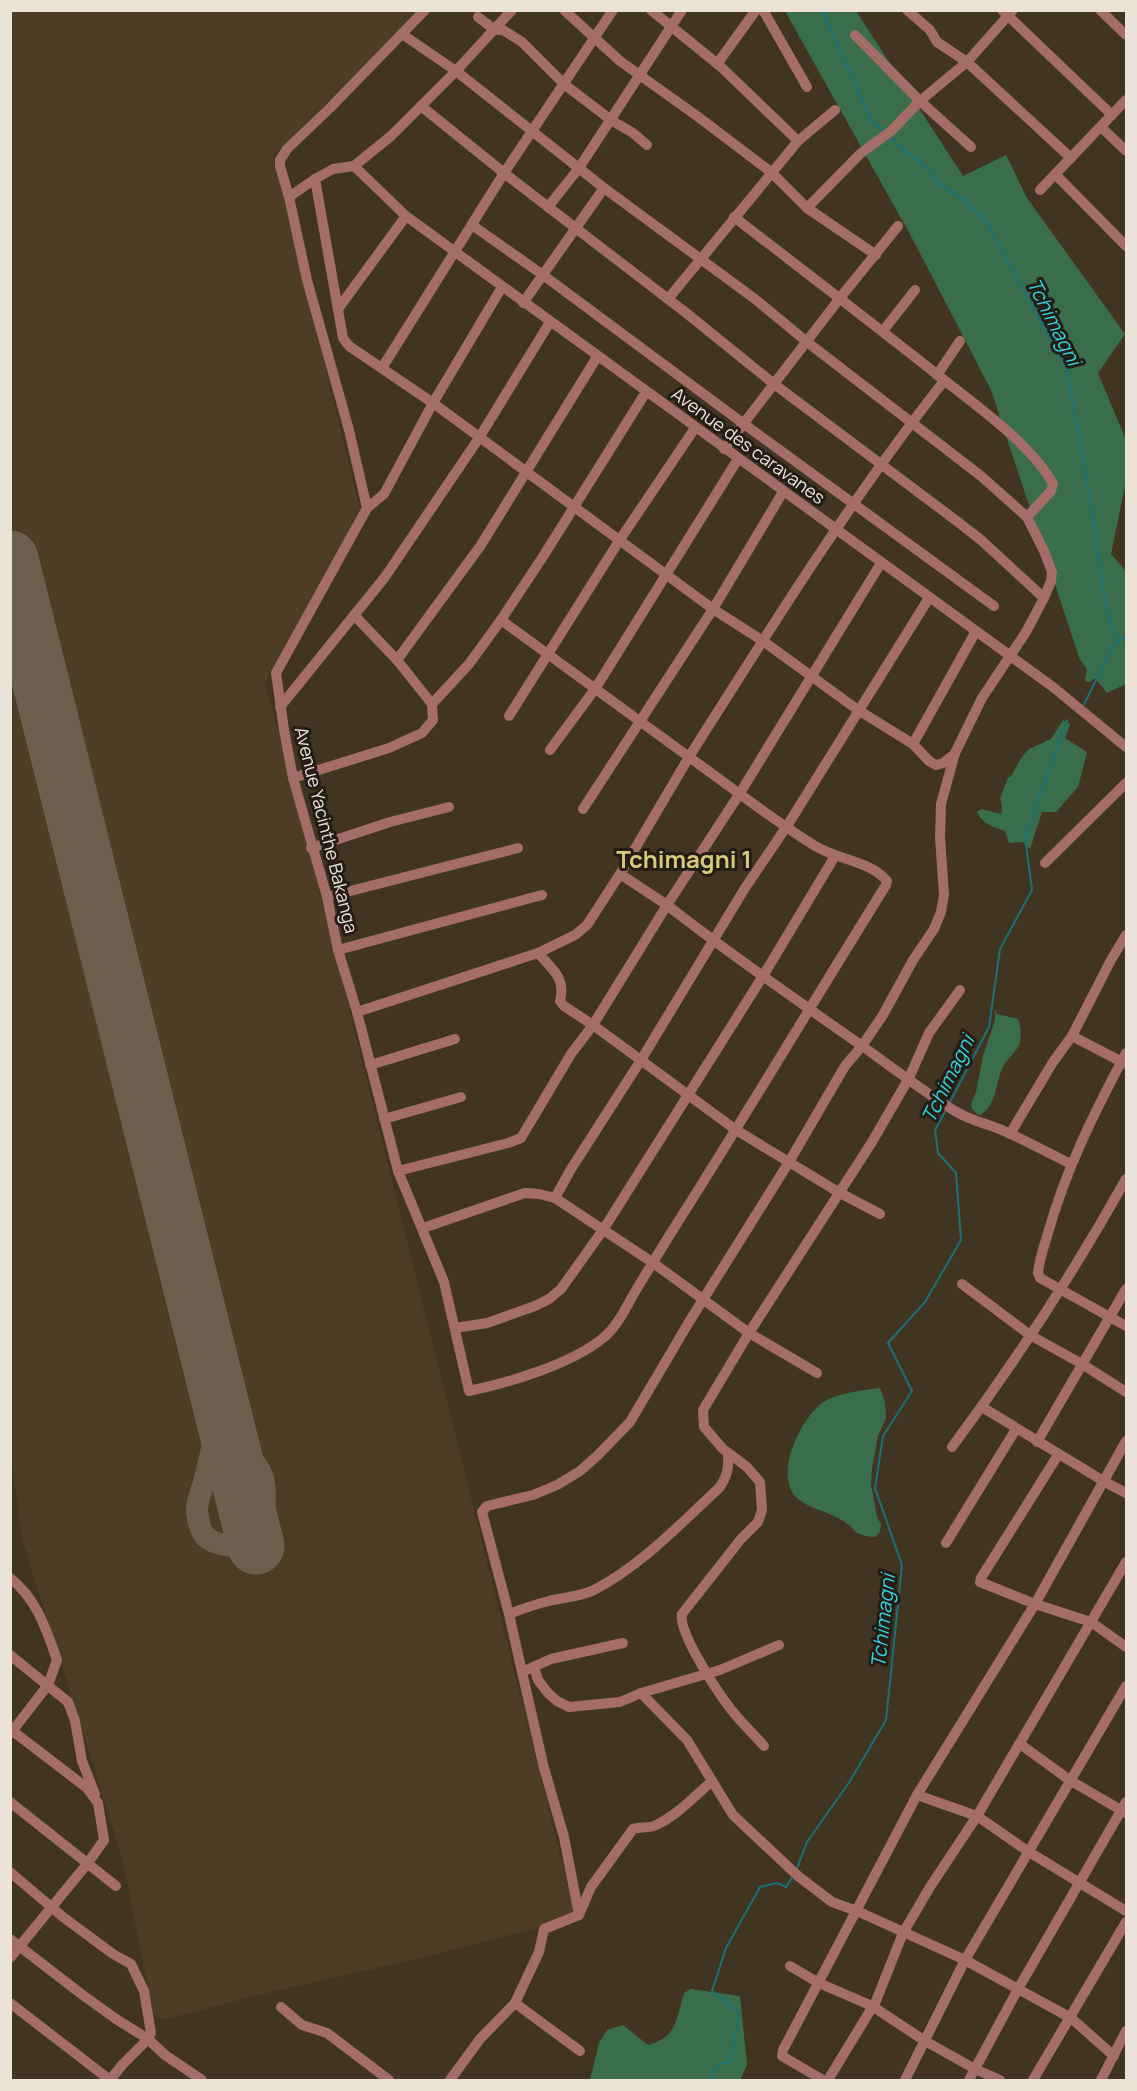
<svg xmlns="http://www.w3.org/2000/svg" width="1137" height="2091" viewBox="0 0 1137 2091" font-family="Manrope,sans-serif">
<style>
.built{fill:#4c3d24}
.green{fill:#3a6d4b}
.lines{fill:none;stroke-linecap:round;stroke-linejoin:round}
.stream{stroke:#1a7179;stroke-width:2}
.taxiway{stroke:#6b604e;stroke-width:22}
.runway{stroke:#6b604e;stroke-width:57}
.minor{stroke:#a46d68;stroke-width:10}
.labels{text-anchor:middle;stroke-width:6;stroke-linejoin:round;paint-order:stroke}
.street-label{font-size:18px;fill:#ebe3d7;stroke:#231d15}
.water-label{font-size:20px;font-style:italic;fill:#31d5e4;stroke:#231d15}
.district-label{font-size:24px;font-weight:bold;fill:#d9c97b;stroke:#231d15}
</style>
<rect width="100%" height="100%" fill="#413521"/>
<polygon class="built" points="10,11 420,11 402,30 273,156 360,508 322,584 265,683 301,817 576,1918 425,1957 271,1992 162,2020 153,2014 123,1861 22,1539 11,1453"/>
<g class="green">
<polygon points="785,11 856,11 963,176 1006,155 1027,198 1125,334 1098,373 1126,440 1126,481 1111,554 1126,571 1126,684 1107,693 1095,678 1090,682 1086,682 1085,678 1087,669 1080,660 991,390 911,236"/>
<path d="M1063 720 1070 724 1065 738 1087 752 1078 787 1056 812H1042L1030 849 1023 842 1009 843 1005 831C994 827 982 824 977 812L981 809 1001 814 1002 807 1000 798 1008 778 1012 775 1021 758 1029 749 1051 739Z"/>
<path d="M995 1010 997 1014 1018 1019C1021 1025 1021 1034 1020 1042 1018 1050 1008 1058 1004 1065 994 1083 999 1101 981 1115L977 1114 972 1109 971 1104 976 1092 983 1056 995 1020Z"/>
<path d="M880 1388 885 1402 886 1418 878 1436 872 1468 871 1484 877 1517 881 1524 880 1532 875 1537C850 1535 858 1529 840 1519 826 1511 806 1508 795 1496 775 1472 800 1420 822 1403 838 1392 861 1391 880 1388Z"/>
<path d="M691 1989 740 1996 747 2065 740 2080H590L599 2043 607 2030 623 2025 648 2045C677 2037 676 2020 684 1993Z"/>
</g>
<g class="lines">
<g class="stream">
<polyline points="822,10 872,122 884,132"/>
<polyline points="888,136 931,172 937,182 968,203 986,221 1067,370 1089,492 1106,607 1116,641 1084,704"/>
<polyline points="1116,641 1126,638"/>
<polyline points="950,1102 989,1027 1000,949 1032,890 1025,837 1067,720"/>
<polyline points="796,1871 807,1842 850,1781 886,1720 902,1565 875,1488 883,1436 912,1391 888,1343 925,1302 961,1240 956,1173 938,1153 935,1130 946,1110"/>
<polyline points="709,2080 719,2064 730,2062 740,2013 712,1991 726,1948 760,1887 777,1883 786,1887 793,1876"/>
</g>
<path class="taxiway" d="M221 1405C216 1430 211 1455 205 1479 202 1490 197 1500 197 1511 198 1520 200 1531 206 1537 218 1548 241 1546 256 1546 262 1520 276 1478 249 1458 244 1455 238 1453 232 1450"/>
<polyline class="runway" points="10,559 256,1546"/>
<g class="minor">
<polyline points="425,10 330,108 287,149 280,160 280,166 289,197 307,280 349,430 367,508 276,673 284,730 293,778 327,897 338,950 357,1012 538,953 575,935 587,925 620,874"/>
<polyline points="564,10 620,61 697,116 771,172 807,208 876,255"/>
<polyline points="651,10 720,66 798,141"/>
<polyline points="763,10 807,87"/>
<polyline points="907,10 930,30 937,42 967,62 1071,158"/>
<polyline points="1002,10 1112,115"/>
<polyline points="1100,10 1126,35"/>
<polyline points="478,17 495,30 503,30 522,42 564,84 611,120 633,133 647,145"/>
<polyline points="402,34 456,71 604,188 755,299 807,342 981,476 1027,517 1044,551 1052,572 1051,581 1044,598 1026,632 982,698 955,753 941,804 940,837 944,895 941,912 934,929 913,960 883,1015 862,1046 845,1066 789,1162 689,1322 630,1422 598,1455 580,1471 557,1485 533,1495 487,1506 482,1512 509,1614 522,1672 551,1659 623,1643"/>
<polyline points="855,35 920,101 971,147"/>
<polyline points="717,64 756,10"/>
<polyline points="421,106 504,173 685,312 774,384 958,522 981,540 1044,598"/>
<polyline points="1101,127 1126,151"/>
<polyline points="354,166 406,216 1053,687 1126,747"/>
<polyline points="1055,174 1126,246"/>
<polyline points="315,179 343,338 349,346 433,403 713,609 763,641 858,710 913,744 929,761 936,765 943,763 955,754"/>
<polyline points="1040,190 1126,100"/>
<polyline points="289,197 315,179 333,169 354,166 391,136 456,71 512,10"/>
<polyline points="548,207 579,168 682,10"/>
<polyline points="807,208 860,154 891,131 920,101 967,62 1013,10"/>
<path d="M734 217C804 271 875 325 944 380 977 406 1034 447 1053 484L1051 491 1027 517"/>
<polyline points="472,225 543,275 744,424 994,606"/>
<polyline points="668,299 798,141 835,110"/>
<polyline points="523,303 604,188"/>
<polyline points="338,309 406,216"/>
<polyline points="883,331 915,290"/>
<polyline points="382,368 504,173 613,10"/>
<polyline points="937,375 960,341"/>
<polyline points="724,449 840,298 898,226"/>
<polyline points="367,508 384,494 433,403 502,287"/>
<path d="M881 563 740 793 667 905 620 874 689 757C731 787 774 821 817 847 839 860 870 861 887 881L886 885C813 1002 743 1120 669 1236 658 1254 647 1272 636 1290 626 1307 618 1326 603 1338 572 1364 508 1383 469 1391L444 1282 398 1171 508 1143 521 1138 571 1054 593 1025 667 905C728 953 791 996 855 1041 888 1064 921 1090 955 1111 969 1120 987 1124 1002 1130 1025 1140 1048 1153 1071 1164"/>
<path d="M501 620 689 757C770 629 850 500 944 381"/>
<polyline points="397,660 481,545 597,357"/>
<polyline points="432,704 469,664 501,620 544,555 646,392"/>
<polyline points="280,707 385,577 479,438 550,322"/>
<polyline points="509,716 619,541 695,428"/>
<polyline points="913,744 976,631"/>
<polyline points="550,750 595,689 738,459"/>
<polyline points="293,778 389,748 422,733 433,720 432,704 397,660 354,615"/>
<polyline points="583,809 713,609 783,492"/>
<polyline points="311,848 390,822 449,807"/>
<polyline points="1045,863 1126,783"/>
<polyline points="327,897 518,848"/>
<polyline points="338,950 542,895"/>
<path d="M538 953C553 970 566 978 560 1001L564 1006 593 1025 736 1130 840 1193 880 1214"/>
<polyline points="357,1012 398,1171"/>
<polyline points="1072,1036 1126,1064"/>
<path d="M1126 1053C1095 1111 1066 1169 1048 1233 1044 1246 1039 1260 1038 1273L1040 1278 1126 1326"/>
<polyline points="370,1065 455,1039"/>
<polyline points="384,1119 461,1097"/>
<polyline points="1010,1134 1053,1062 1072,1036 1111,960 1126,935"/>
<polyline points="555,1198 571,1169 641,1060 745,888 787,826 929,598"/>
<polyline points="423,1228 525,1193 539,1194 555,1198 652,1262 749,1333 817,1373"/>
<polyline points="962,1284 1030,1335 1082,1364 1126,1392"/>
<polyline points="455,1328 487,1323 535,1306 549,1299 561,1289 603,1230 763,976 835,856"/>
<polyline points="982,1407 1105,1482 1126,1493"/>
<polyline points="1037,1442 1126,1289"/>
<path d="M952 1447C1016 1361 1074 1272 1126 1179"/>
<polyline points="1058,1455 981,1578 980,1582 1035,1604 1091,1622 1126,1647"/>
<polyline points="946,1543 1016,1429"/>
<path d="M10 1578C37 1599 46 1629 57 1660L48 1685 10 1734"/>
<path d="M509 1614C522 1609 536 1604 549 1601 564 1597 580 1597 594 1590 642 1565 680 1524 719 1488 727 1477 729 1468 728 1455"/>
<polyline points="10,1655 68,1702 75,1721 82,1761 95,1794"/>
<polyline points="534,1667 538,1680 548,1693 557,1701 569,1707 620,1702 641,1693 720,1670 779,1645"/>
<polyline points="522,1672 544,1768 564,1837 579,1915"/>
<polyline points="641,1693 687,1740 733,1815 798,1876 832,1902 857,1911 965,1960 1071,2018 1114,2056"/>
<polyline points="10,1729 87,1788 98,1803 104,1840 87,1864 10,1958"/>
<polyline points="1020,1744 1071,1781 1126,1813"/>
<path d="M764 1746C752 1732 737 1719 727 1704 715 1688 678 1631 682 1614L741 1539 758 1522 762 1510 760 1482 747 1467 723 1449 704 1427 703 1410 749 1333 872 1142 909 1078 929 1033 960 990"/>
<polyline points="917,1795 977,1816 1029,1852 1126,1911"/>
<polyline points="10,1802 116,1886"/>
<polyline points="10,1872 63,1917 113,1954 131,1964 144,1991 151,2033 148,2039 123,2064 110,2080"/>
<polyline points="10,1939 80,1993 116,2019 148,2039 165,2055 202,2080"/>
<polyline points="790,1966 819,1983 872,2006 925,2041 975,2069 1000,2080"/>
<polyline points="10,2003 110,2080"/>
<polyline points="515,2003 580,2051"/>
<polyline points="281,2007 302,2025 327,2033 389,2080"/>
<path d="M450 2080 480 2039 515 2003 539 1952 544 1929 579 1915 591 1887 633 1829C641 1826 649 1829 656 1825 675 1817 696 1795 712 1781"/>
<polyline points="823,2080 782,2056 783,2050 917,1795 1035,1604 1126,1441"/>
<polyline points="828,2080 876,2001 903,1933 930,1887 977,1816 1126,1562"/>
<polyline points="905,2080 965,1960 1126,1686"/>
<polyline points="969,2080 1018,1989 1126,1802"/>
<polyline points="1033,2080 1126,1922"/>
<polyline points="1101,2080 1126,2031"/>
</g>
</g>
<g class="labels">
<g class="street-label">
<text transform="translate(748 446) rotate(36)" y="6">Avenue des caravanes</text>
<text transform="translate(326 830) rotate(76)" y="6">Avenue Yacinthe Bakanga</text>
</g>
<g class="water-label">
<text transform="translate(1054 322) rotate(63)" y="7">Tchimagni</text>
<text transform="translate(948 1079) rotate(-64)" y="7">Tchimagni</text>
<text transform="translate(883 1621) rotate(-84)" y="7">Tchimagni</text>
</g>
<g class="district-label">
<text x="684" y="868">Tchimagni 1</text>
</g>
</g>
<rect width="1137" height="2091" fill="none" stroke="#ebe3d7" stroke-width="24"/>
</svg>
